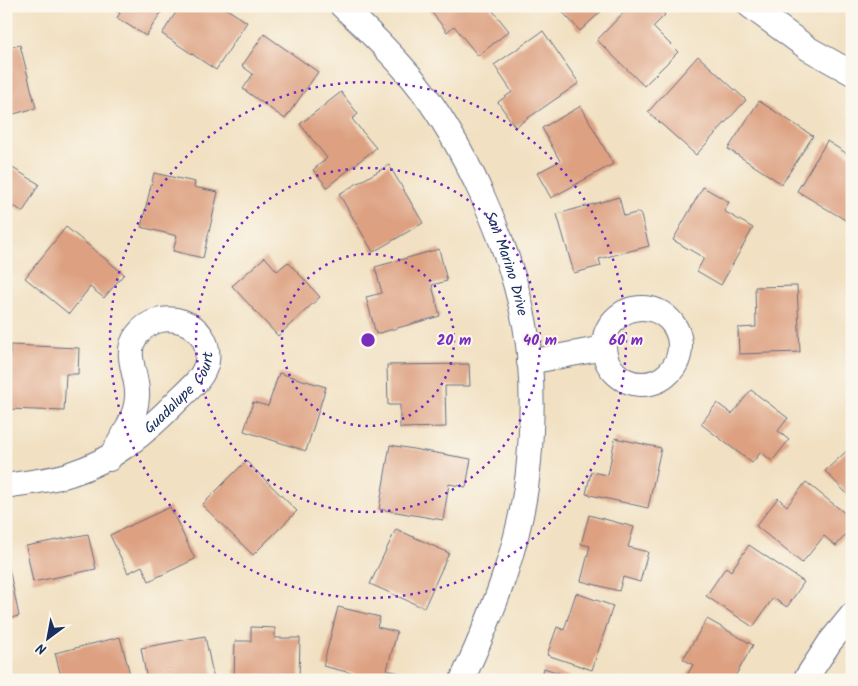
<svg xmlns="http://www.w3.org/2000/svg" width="858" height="686" viewBox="0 0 858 686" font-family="Kalam,sans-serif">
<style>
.building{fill:#dda081}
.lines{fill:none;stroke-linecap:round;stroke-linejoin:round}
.street-casing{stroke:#666d81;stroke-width:26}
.street{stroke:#fff;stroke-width:24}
.ring{fill:none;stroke:#7b2cbf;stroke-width:2.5;stroke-dasharray:2.5 5}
.labels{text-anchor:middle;stroke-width:4;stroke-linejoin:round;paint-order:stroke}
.street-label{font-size:15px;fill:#1b2f5e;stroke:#fbf7ec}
.centre{fill:#7b2cbf;stroke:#fbf7ec;stroke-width:2.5}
.ring-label{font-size:15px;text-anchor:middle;font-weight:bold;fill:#7b2cbf;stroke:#fbf7ec;stroke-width:4;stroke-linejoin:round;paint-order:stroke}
</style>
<rect width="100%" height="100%" fill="#fbf7ec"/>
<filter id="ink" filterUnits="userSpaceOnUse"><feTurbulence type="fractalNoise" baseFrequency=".02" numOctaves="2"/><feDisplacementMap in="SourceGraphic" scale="10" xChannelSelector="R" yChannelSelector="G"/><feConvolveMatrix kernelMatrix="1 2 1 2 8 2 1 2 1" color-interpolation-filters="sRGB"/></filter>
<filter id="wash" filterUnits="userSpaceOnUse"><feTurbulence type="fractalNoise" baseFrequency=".0096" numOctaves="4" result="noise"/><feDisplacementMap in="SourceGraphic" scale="20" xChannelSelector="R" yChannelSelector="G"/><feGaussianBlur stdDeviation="1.12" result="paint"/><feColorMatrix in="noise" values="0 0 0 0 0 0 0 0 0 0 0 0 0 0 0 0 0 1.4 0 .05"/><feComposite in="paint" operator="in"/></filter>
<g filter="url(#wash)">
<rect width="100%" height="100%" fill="#f1e0c1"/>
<g id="blocks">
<g class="building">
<polygon points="109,6 165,6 146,36 117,18 120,13"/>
<polygon points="180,6 222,6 247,22 216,70 162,34"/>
<polygon points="435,6 489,6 509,31 478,56 454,26 447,32 430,10"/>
<polygon points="557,6 607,6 580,31"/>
<polygon points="630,6 657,6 665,15 653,27 678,52 644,86 597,40"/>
<polygon points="543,31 579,83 515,127 498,102 512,92 494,65"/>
<polygon points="264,34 318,72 285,119 243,89 253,74 242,66"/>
<polygon points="20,45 36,108 6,116 6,48"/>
<polygon points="698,56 746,100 696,155 648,112"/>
<polygon points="341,92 358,114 352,119 376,148 327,187 313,170 327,158 300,124"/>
<polygon points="759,101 813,136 782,184 728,149"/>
<polygon points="581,106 613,164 551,198 537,173 560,161 542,128"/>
<polygon points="827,141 852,157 852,224 797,191"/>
<polygon points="6,164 39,184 23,212 14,206 6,220"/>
<polygon points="389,165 423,223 373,252 339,194"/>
<polygon points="154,173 195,182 194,187 218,192 203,258 173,251 177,236 141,227"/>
<polygon points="703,187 729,202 724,211 753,228 721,285 697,271 704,258 673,240"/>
<polygon points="619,197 624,216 640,212 649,246 599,259 601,266 574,273 557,214"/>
<polygon points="66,227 124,274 104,298 90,287 69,314 25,278"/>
<polygon points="439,249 447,281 432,285 440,316 376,334 366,297 382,293 375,267"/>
<polygon points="265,257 277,271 288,262 320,297 278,336 232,286"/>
<polygon points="797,286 800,352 739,354 738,328 756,327 755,287"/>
<polygon points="10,345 79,348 78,374 66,374 64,411 8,409"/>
<polygon points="469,364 470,386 445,386 446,427 400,428 400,405 388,405 387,365"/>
<polygon points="279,373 326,387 306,451 244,431 253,402 268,406"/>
<polygon points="751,390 788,418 778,431 789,440 772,461 761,452 752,463 701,424 717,403 732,414"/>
<polygon points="615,438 661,448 648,508 586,494 591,472 608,475"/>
<polygon points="390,445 471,459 466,487 449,484 443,520 379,509"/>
<polygon points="852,446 852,499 825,471"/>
<polygon points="246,461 297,511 253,555 202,505"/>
<polygon points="806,482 852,519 852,527 836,546 824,536 802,563 756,526 778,498 787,506"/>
<polygon points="170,507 195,559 149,581 142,566 128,573 110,535"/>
<polygon points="589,515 634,527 628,547 648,552 640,582 623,577 619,591 581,581 590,546 581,544"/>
<polygon points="396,529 449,553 424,608 370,584"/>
<polygon points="88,534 96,569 33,582 26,546"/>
<polygon points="749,545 804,582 787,607 773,598 753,627 706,596 726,567 731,571"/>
<polygon points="6,568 9,568 19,616 6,619"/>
<polygon points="576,593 613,606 592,670 547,655 557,627 564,630"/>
<polygon points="338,607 380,617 377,627 397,632 387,670 400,673 398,680 358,680 359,675 323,666"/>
<polygon points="707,619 753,645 733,680 684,680 693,665 683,659"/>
<polygon points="251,627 275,628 275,638 300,638 299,680 234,680 235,641 251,641"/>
<polygon points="205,636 214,680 147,680 141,648"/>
<polygon points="120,637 131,678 62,680 55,653"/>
<polygon points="544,668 577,679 577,680 541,680"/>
</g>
</g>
</g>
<g filter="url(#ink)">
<use href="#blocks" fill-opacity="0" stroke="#666d81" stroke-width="1"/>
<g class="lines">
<g class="street-casing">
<g id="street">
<path id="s1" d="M342 6C367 29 391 53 413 79 464 142 510 246 525 325 533 369 533 416 529 461 523 537 494 611 462 680"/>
<polyline points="750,6 809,49 852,73"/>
<circle cx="642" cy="346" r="38"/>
<polyline points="529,362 604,348"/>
<path id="s2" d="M6 486C27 482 50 481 70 474 114 460 146 433 178 400 189 389 204 378 207 361 213 322 160 304 137 335 122 354 139 376 137 397 136 419 120 441 109 459"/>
<polyline points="805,680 830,642 852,615"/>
</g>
</g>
<use href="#street" class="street"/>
</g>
</g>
<g class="ring">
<circle cx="368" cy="340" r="86"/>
<circle cx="368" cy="340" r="172"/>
<circle cx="368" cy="340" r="258"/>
</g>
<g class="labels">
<g class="street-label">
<text dy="5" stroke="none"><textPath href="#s1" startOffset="310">San Marino Drive</textPath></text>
<text dy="5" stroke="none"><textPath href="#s2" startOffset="205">Guadalupe Court</textPath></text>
</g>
</g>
<circle cx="368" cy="340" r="8" class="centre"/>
<g class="ring-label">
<text x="454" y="345">20 m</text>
<text x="540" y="345">40 m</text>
<text x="626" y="345">60 m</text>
</g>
<rect width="858" height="686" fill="none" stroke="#fbf7ec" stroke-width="25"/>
<g transform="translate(48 638) rotate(212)" stroke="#fbf7ec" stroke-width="4" paint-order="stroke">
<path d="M0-4L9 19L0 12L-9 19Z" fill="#1b2f5e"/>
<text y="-8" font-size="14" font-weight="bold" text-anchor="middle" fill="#1b2f5e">N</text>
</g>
</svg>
